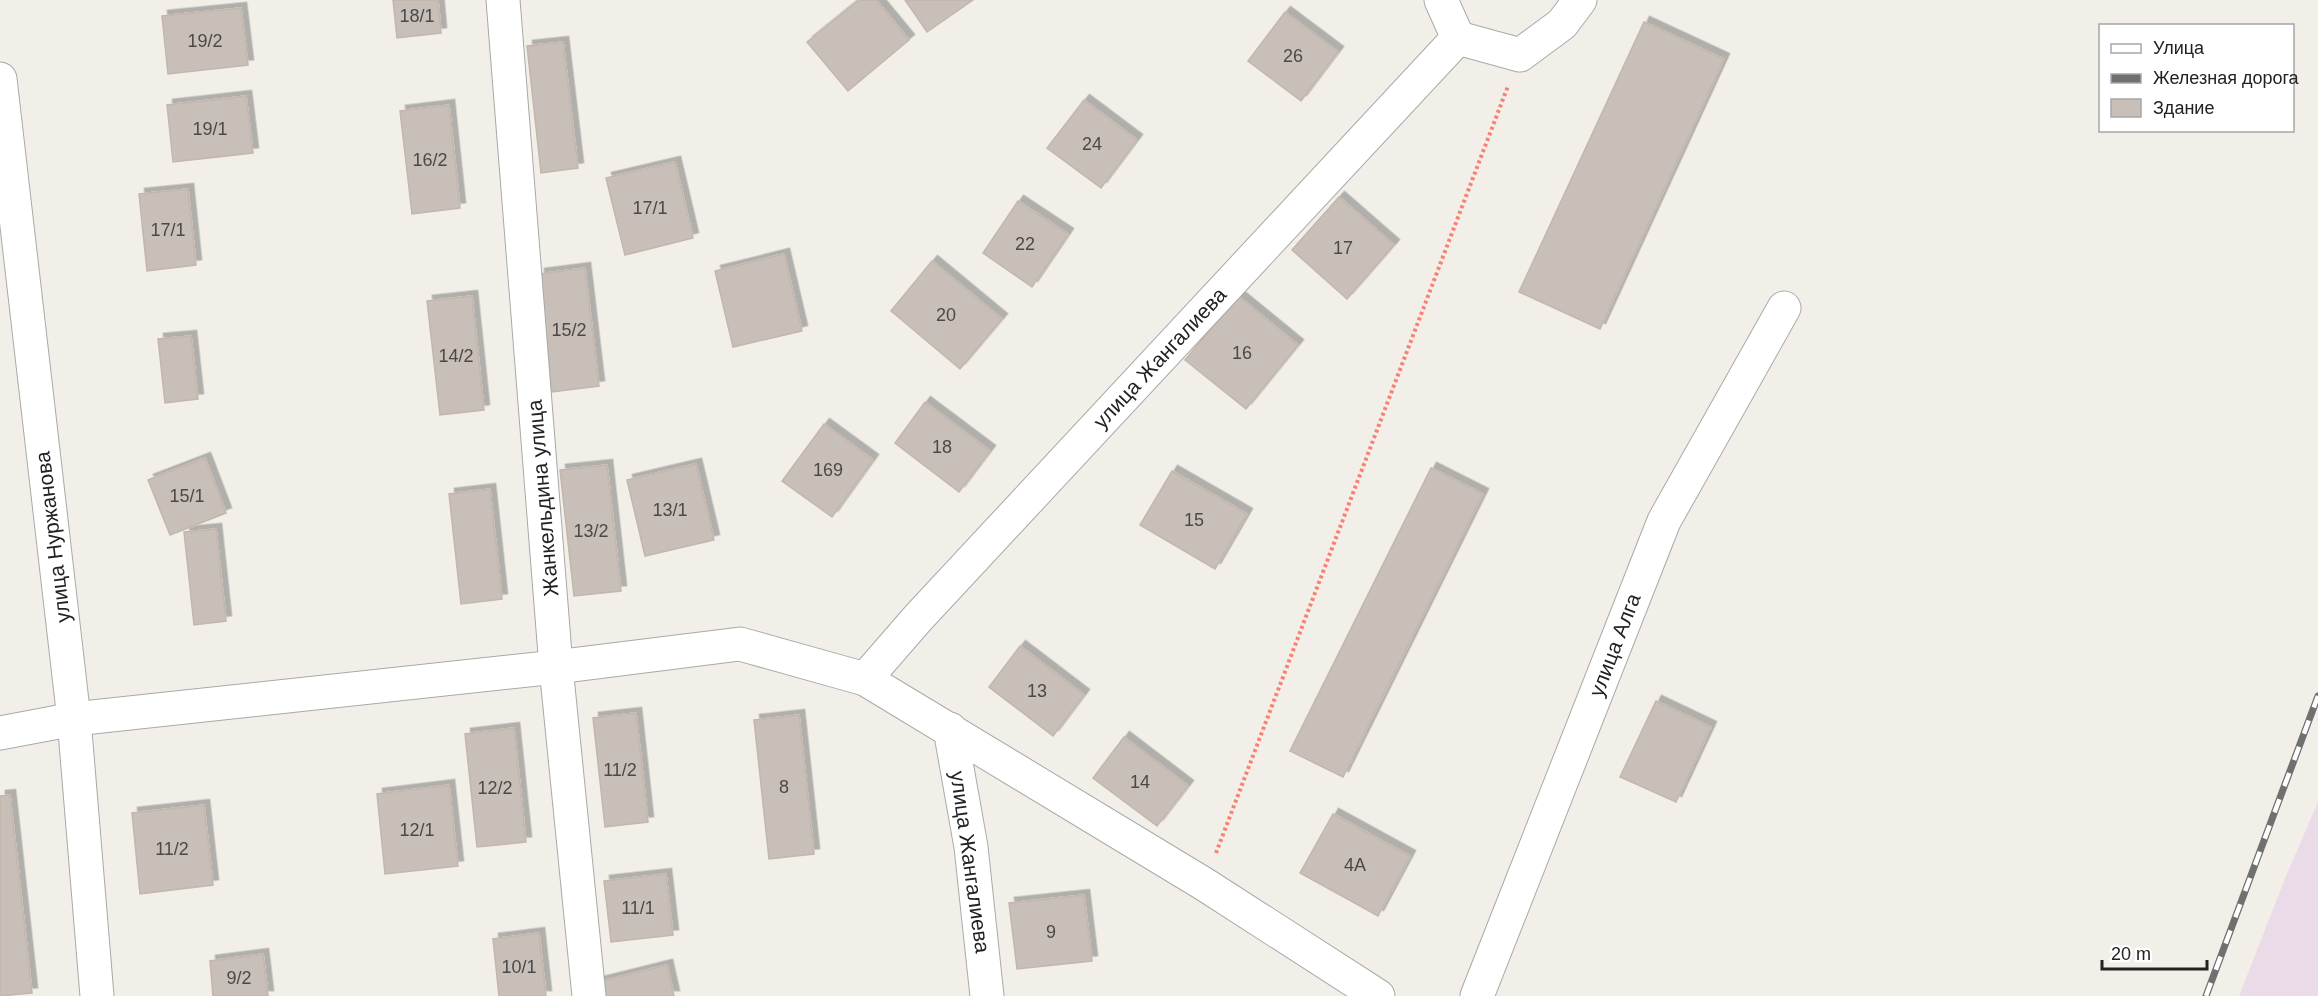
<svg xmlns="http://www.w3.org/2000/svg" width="2318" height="996" viewBox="0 0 2318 996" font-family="Arial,sans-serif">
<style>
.industrial{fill:#ebdbe8}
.building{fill:#c7bfb8;stroke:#c4b6ab;stroke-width:1.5;filter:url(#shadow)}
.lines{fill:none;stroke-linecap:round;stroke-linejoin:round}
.minor-casing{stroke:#a9a9a9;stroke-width:35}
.path{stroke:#fa8072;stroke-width:4;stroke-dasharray:3 3;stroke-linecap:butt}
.minor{stroke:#fff;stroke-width:33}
.rail-casing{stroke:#707070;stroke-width:7}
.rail{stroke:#fff;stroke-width:4.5;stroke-dasharray:14;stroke-linecap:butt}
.labels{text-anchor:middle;stroke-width:6;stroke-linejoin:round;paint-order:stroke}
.number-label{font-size:18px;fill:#4b4948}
.street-label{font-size:21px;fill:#222;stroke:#fff}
</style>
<defs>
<filter id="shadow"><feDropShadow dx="5.5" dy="-5.5" stdDeviation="0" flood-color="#0004"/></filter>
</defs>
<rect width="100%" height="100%" fill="#f2efe9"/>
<polygon class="industrial" points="2318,802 2318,996 2239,996 2286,876"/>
<g class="building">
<polygon points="393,0 438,0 441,33 397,38"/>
<polygon points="859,0 876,0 909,40 848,91 807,42"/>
<polygon points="905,0 973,0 927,32"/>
<polygon points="241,8 248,65 168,74 162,16"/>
<polygon points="1285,12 1338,52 1301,101 1248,61"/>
<polygon points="1644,22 1724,59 1600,329 1519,292"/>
<polygon points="563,42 578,168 541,173 527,46"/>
<polygon points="246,96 253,153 173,162 167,105"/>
<polygon points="1084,100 1137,140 1101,188 1047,148"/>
<polygon points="449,105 460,208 412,214 400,111"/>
<polygon points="675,162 693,238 625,255 606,178"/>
<polygon points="188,189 196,265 147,271 139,194"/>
<polygon points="1339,197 1394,245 1347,299 1292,250"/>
<polygon points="1018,201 1068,234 1032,287 983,253"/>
<polygon points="784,254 802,331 733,347 715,271"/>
<polygon points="932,261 1002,319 960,369 891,311"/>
<polygon points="585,268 599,386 552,392 539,274"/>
<polygon points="472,296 484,410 440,415 427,301"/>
<polygon points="1238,296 1298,345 1246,409 1185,360"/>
<polygon points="191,336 198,399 165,403 158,339"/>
<polygon points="925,402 990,451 959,492 895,443"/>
<polygon points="824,424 873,460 832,517 782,481"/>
<polygon points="205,458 226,513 170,535 148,480"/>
<polygon points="696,464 714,540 645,556 627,480"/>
<polygon points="607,465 621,591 574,596 560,470"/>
<polygon points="1431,468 1483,494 1343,777 1290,751"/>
<polygon points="1172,471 1247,514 1215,569 1140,525"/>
<polygon points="490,489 502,599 461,604 449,494"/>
<polygon points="216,529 226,621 194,625 184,532"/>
<polygon points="1020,646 1084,695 1053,736 989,687"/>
<polygon points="1656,701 1711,727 1676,802 1620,777"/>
<polygon points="636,713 648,822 605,827 593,718"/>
<polygon points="799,715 814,854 769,859 754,720"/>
<polygon points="514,728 526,842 477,847 465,734"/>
<polygon points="1124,737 1188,786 1157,826 1093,778"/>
<polygon points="449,785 458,866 385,874 377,794"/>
<polygon points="10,795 32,993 0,996 0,796"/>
<polygon points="204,805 213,885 140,894 132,813"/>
<polygon points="1333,814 1410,856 1378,916 1300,873"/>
<polygon points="666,874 673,935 611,942 604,881"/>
<polygon points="1084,895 1092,961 1017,969 1009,903"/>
<polygon points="539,933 546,996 499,996 493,939"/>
<polygon points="263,954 268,996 213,996 210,961"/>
<polygon points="667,965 674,996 601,996 598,982"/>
</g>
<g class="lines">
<g class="minor-casing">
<g id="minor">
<polyline points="503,0 556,667 589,996"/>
<polyline points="1441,0 1458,38"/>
<polyline points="1458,38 1520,55 1562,24 1580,0"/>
<polyline points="0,79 74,719 97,996"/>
<polyline points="865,679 918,618 1458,38"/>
<polyline points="950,729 971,847 987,996"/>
<polyline points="0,733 74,719 556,667 740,644 865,679 1204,884 1378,996"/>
<polyline points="1477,996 1664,521 1784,308"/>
</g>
</g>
<polyline class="path" points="1216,853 1508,86"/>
<use href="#minor" class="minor"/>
<g class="rail-casing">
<polyline id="rail" points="2206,996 2318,696"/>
</g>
<use href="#rail" class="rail"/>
</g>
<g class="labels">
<g class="number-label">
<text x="417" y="22">18/1</text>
<text x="205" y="47">19/2</text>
<text x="1293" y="62">26</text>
<text x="210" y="135">19/1</text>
<text x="1092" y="150">24</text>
<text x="430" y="166">16/2</text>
<text x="650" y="214">17/1</text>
<text x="168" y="236">17/1</text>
<text x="1025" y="250">22</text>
<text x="1343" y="254">17</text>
<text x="946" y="321">20</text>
<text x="569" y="336">15/2</text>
<text x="1242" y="359">16</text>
<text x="456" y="362">14/2</text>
<text x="942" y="453">18</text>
<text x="828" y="476">169</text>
<text x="187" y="502">15/1</text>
<text x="670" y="516">13/1</text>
<text x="1194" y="526">15</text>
<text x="591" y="537">13/2</text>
<text x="1037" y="697">13</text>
<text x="620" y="776">11/2</text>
<text x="1140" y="788">14</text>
<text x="784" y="793">8</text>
<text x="495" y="794">12/2</text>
<text x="417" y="836">12/1</text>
<text x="172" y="855">11/2</text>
<text x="1355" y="871">4А</text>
<text x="638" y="914">11/1</text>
<text x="1051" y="938">9</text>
<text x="519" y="973">10/1</text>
<text x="239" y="984">9/2</text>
</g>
<g class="street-label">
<text transform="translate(1160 358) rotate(-47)" y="7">улица Жангалиева</text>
<text transform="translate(543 498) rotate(-95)" y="7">Жанкельдина улица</text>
<text transform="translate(53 537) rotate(-97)" y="7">улица Нуржанова</text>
<text transform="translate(1615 645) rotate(-69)" y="7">улица Алга</text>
<text transform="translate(970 862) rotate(82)" y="7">улица Жангалиева</text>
</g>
</g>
<rect x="2099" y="24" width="195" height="108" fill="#ffffff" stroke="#a7a7a7" stroke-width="1.5"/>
<rect x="2111" y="44" width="30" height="9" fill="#ffffff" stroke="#a7a7a7" stroke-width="1.5"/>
<text x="2153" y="54" font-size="18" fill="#222222">Улица</text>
<rect x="2111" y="74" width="30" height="9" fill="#707070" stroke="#a7a7a7" stroke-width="1.5"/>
<text x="2153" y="84" font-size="18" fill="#222222">Железная дорога</text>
<rect x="2111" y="99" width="30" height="18" fill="#c7bfb8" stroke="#a7a7a7" stroke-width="1.5"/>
<text x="2153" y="114" font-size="18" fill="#222222">Здание</text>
<path d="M2102 960v9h105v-9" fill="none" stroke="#222222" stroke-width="3"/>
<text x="2111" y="960" font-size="18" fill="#222222" stroke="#ffffff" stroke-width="4.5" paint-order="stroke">20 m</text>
</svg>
